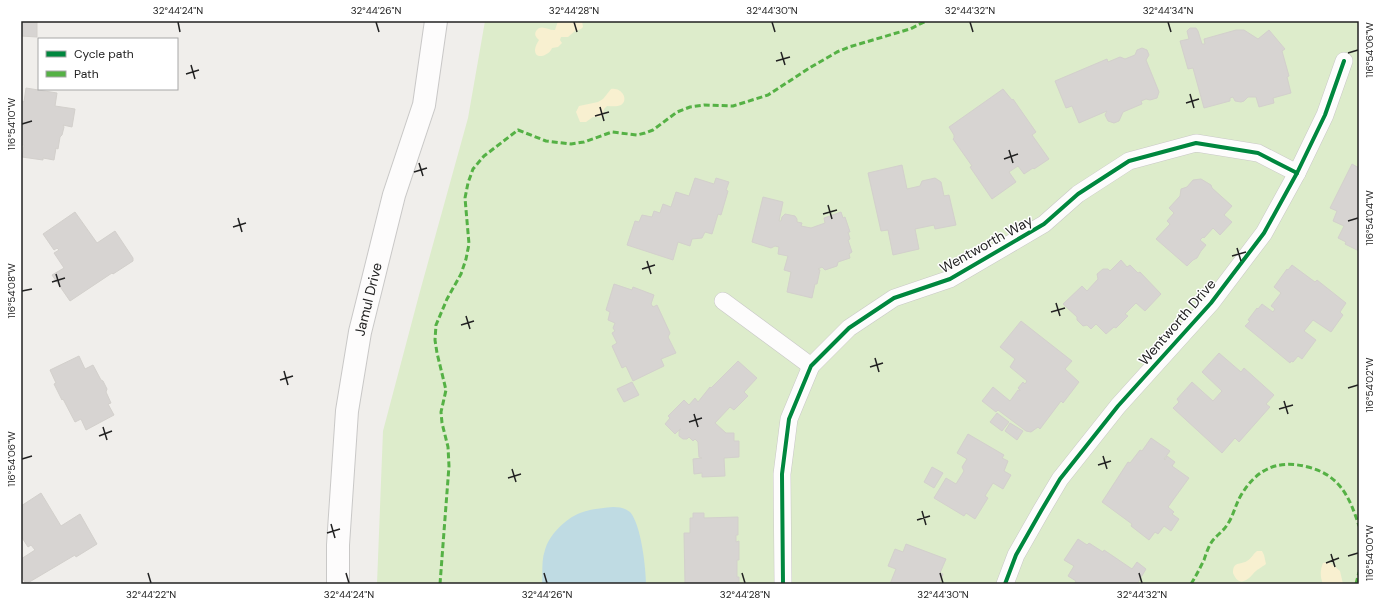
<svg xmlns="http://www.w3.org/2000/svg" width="1380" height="605" viewBox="0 0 1380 605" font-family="'DM Sans',sans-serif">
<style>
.grass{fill:#ddeccb}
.sand{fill:#f8f0d0}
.water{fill:#bfdbe3}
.building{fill:#d7d4d2;stroke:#d3d0cc}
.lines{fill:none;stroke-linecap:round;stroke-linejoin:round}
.minor-casing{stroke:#c9c8c7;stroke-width:18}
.tertiary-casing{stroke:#c9c8c7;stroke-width:24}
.minor{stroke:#fdfcfc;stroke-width:17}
.tertiary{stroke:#fdfcfc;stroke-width:22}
.quiet{stroke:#55b145;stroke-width:3;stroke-dasharray:6 3;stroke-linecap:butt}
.cycleway-casing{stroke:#fff;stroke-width:6}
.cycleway{stroke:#00873e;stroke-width:4}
.ticks{fill:none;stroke:#222;stroke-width:1.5}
.labels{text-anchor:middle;stroke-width:3;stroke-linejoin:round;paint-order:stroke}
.street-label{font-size:14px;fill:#222;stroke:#fff}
.neatline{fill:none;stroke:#222;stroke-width:1.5}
.ticks-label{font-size:10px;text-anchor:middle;fill:#222}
</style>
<rect width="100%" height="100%" fill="#f0eeeb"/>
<polygon class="grass" points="485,21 1359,21 1359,584 377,584 383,431 419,295 468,118"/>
<g class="sand">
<path d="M558 21H582L583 27 581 29 575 31 568 37H561L560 40 562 43 558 47 552 48C550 55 535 61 535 50 535 47 537 43 539 40 536 37 534 35 536 31 541 23 549 31 555 30Z"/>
<path d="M611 89C622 87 629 100 621 105 617 107 611 106 607 106L604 109 603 115 601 117H593L586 122H580L576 112 579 106 598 102 603 99Z"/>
<path d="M1257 551H1262L1264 555 1266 564C1262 567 1256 570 1253 574 1246 582 1238 586 1233 573 1233 561 1240 565 1247 561 1251 559 1253 554 1257 551Z"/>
<path d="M1329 562 1340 571 1343 584H1323C1320 577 1320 570 1323 563Z"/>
</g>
<path class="water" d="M613 507C619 507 625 508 630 512 641 524 646 568 646 584H542C543 573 541 561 545 550 549 535 565 519 580 513 590 509 602 508 613 507Z"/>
<g class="building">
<polygon points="21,21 37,21 37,37 21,36"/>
<polygon points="1190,28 1196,28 1198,31 1202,44 1205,44 1204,39 1236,30 1244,30 1258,39 1269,30 1285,49 1282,51 1289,76 1287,77 1291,93 1273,98 1274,103 1259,107 1256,97 1248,97 1244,101 1241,102 1235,101 1233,97 1230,98 1230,101 1204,108 1193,68 1188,69 1180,41 1189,39 1187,31"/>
<polygon points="1142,48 1147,50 1149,55 1146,60 1159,92 1157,98 1150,100 1146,99 1141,101 1142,104 1123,112 1119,121 1114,123 1108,121 1105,115 1107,111 1079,123 1072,106 1066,108 1055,81 1107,59 1108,62 1120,57 1125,59 1135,55 1137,50"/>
<polygon points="26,88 57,93 55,106 75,109 72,127 63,125 64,127 62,135 60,137 58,149 56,148 54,160 43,158 43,160 22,157 24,145 21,145 21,107 22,101 24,102"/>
<polygon points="1003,89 1012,100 1013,99 1036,132 1032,135 1049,159 1034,169 1033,168 1024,174 1018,166 1009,172 1016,182 992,199 970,167 972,166 953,139 954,138 954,135 949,127"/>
<polygon points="1352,164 1359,168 1359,251 1345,244 1346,242 1338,238 1344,226 1333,221 1337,211 1330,208"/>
<polygon points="902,165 907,189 920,186 922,181 935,178 941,182 944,196 949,195 956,225 935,229 934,225 915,229 919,249 893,255 888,230 881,231 868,173"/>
<polygon points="695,178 714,184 716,178 729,182 726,190 728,191 721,215 718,214 712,234 705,232 702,238 692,239 690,246 678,242 673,260 627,245 635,221 639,222 642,215 652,217 654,211 660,213 663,204 671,207 676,192 689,196"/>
<polygon points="1201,179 1211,185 1212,188 1232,206 1224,215 1232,222 1220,235 1213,228 1204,238 1203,237 1200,240 1206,245 1201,251 1197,258 1193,260 1187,266 1156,239 1170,224 1167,221 1174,213 1169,208 1180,196 1181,189 1187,187 1193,180"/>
<polygon points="763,197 783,202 779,221 781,221 782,217 785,214 795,216 797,219 797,222 802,223 801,226 811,228 825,223 824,218 841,212 843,218 845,217 850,232 848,232 850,239 848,240 852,252 849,254 850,258 838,262 837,266 825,270 822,267 818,269 820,270 817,284 815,284 812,298 787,292 791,272 784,270 788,256 778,254 779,247 775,246 771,248 752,242"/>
<polygon points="75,212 97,243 115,231 133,258 133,261 113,274 112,273 70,301 52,275 64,268 54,253 59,250 57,248 54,250 43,234"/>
<polygon points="1121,260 1127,267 1130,265 1138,273 1140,272 1161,294 1145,311 1136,303 1125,314 1128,316 1116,328 1114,327 1106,334 1096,324 1091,329 1087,325 1083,326 1077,320 1077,317 1063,304 1082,286 1087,291 1098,279 1097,274 1103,269 1108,269 1110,271"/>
<polygon points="1292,265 1315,282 1317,280 1346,303 1340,312 1343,315 1331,332 1313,320 1304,331 1316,340 1302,359 1298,356 1293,362 1291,361 1290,363 1245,326 1250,321 1248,320 1257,308 1258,309 1262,304 1273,312 1275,309 1271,306 1281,293 1274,287 1287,269 1288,270"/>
<polygon points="614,284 632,290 633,287 654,295 651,304 653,307 657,305 670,333 668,337 676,353 661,359 664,366 633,381 626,366 622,368 612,346 617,343 612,333 615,331 613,328 615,323 608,320 610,312 606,310"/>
<polygon points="1021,321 1072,361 1065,369 1079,382 1063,403 1061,401 1040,429 1038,427 1031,432 1026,431 998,410 996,412 982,401 993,387 1010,401 1018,390 1020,391 1020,390 1018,388 1023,382 1025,384 1027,381 1010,367 1015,359 1000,347"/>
<polygon points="1219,353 1241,372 1244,368 1274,395 1266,404 1270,407 1239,442 1235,438 1222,453 1173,408 1179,402 1177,399 1192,382 1213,401 1222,391 1202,372"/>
<polygon points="79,356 85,369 93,365 101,380 103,381 107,389 106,392 111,403 108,404 114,415 86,430 81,419 75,422 63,399 62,400 54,384 56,383 50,370"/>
<polygon points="738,361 757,378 744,392 748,396 734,410 730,407 715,423 726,433 734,433 734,441 739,441 739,457 724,458 725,476 702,477 702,473 694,474 693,459 702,458 699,457 698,442 695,439 693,441 689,437 687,439 683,439 679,436 679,431 681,429 680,429 675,434 665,424 670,418 668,416 684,400 689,405 695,398 698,402 710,387 711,388"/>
<polygon points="632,382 639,395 624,402 617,389"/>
<polygon points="997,413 1009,422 1002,431 990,422"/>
<polygon points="1010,423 1023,431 1017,440 1005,431"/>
<polygon points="968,434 1004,455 1002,458 1008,461 1004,471 1011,475 1003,489 993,483 985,496 988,498 975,519 966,513 964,516 934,498 946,478 956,484 964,471 962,467 967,459 957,453"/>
<polygon points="1151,438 1170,451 1164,459 1165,460 1167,456 1175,462 1172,466 1189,478 1168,507 1174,512 1172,514 1179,519 1171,531 1164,526 1158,534 1155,532 1149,540 1131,526 1132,524 1102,502 1128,462 1130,463 1140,450 1142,451"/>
<polygon points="932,467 943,473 934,488 924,482"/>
<polygon points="41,493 61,526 80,514 97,544 76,557 75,555 26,584 21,575 21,559 35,550 31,545 28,547 21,536 21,531 23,530 21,528 21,506"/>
<polygon points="693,513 704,513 704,518 738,517 738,535 736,535 736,542 739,541 739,560 737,560 737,577 739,577 739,584 685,584 684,533 690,533 690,518 693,518"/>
<polygon points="1078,539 1087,545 1089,543 1103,552 1104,550 1132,569 1137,562 1146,569 1137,584 1074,584 1076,581 1068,576 1074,566 1064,560"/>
<polygon points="906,544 946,559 940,573 943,574 939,584 890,584 896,569 888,566 895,549 903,552"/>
</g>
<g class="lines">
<g class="minor-casing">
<g id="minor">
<polyline points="723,301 811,366"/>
<polyline points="783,584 782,474 789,419 811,366 849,328 894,298 950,279 1044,224 1078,194 1129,161 1196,143 1258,153 1297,173"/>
<polyline points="1005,584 1016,555 1041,511 1060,479 1118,406 1211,303 1264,233 1297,173 1325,115 1344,61"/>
</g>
</g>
<g class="tertiary-casing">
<g id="tertiary">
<path id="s1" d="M338 584V545L347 411 360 332 394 195 424 105 436 21"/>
</g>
</g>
<use href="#minor" class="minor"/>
<use href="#tertiary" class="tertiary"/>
<g class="quiet">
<polyline points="440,584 449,466 448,447 442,423 441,412 446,390 437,353 435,340 436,325 447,299 461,274 466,259 469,244 465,198 468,183 473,169 484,156 518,130 546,141 571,144 584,142 612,132 637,135 645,133 653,130 677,112 690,107 704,105 733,106 768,95 811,67 837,52 849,47 910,29 926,21"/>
<path d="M1191 584C1196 576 1200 568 1204 560 1206 554 1208 548 1211 543 1215 536 1223 532 1227 525 1233 517 1235 506 1240 497 1256 469 1277 459 1308 467 1340 475 1350 498 1359 526"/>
<polyline points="1356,584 1359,572"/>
</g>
<g class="cycleway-casing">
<g id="cycleway">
<polyline points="783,584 782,474 789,419 811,366 849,328 894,298 950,279 1044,224 1078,194 1129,161 1196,143 1258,153 1297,173"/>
<polyline points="1005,584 1016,555 1041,511 1060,479 1118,406 1211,303 1264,233 1297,173 1325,115 1344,61"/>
</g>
</g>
<use href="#cycleway" class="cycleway"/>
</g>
<path class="ticks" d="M178 22 180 32M376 22 379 32M574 22 577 32M772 22 775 32M970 22 973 32M1168 22 1171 32M781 52 785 65M1348 53 1358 50M776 61 790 57M191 65 195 79M186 74 199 70M1190 94 1194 108M1186 103 1199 99M600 107 604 121M595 116 609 112M22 124 32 121M1009 150 1013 163M1004 159 1018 154M419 163 423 176M414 172 427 168M828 205 832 219M823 214 837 210M238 218 242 232M1348 221 1358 218M233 227 246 223M1237 248 1241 261M1232 256 1246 252M647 261 651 274M642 269 655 265M56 274 60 287M52 282 65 278M22 291 32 289M1056 303 1060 316M1051 312 1065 308M466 316 470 329M461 325 474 321M875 358 879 372M870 367 883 363M284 371 288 385M280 380 293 376M1348 388 1358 385M1284 401 1288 414M1279 409 1293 405M694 414 698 427M689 422 702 418M103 427 107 440M99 436 112 431M1103 456 1107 469M22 459 32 456M1098 465 1111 461M512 469 516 482M508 478 521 474M922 511 926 525M917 520 930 516M331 524 335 538M327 533 340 529M1331 554 1335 567M1348 556 1358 553M1326 563 1339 558M148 573 151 583M346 573 349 583M544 573 547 583M742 573 745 583M940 573 943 583M1139 573 1142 583"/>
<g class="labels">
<g class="street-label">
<text transform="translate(986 244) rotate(-29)" y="5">Wentworth Way</text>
<text dy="5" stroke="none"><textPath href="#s1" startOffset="287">Jamul Drive</textPath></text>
<text transform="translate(1177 322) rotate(-49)" y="5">Wentworth Drive</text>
</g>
</g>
<rect width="1380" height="605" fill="none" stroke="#ffffff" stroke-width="44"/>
<rect x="38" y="38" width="140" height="52" fill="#ffffff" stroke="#a7a7a7"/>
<rect x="46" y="51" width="20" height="6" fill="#00873e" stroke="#a7a7a7"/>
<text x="74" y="58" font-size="12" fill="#222222">Cycle path</text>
<rect x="46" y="71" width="20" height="6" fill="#55b145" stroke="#a7a7a7"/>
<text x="74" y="78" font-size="12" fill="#222222">Path</text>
<rect x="22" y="22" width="1336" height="561" class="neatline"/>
<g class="ticks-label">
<text x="178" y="14">32°44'24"N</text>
<text x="376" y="14">32°44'26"N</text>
<text x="574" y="14">32°44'28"N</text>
<text x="772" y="14">32°44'30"N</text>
<text x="970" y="14">32°44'32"N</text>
<text x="1168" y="14">32°44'34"N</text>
<text transform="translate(1369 50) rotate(-90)" y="4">116°54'06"W</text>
<text transform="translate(11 124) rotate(-90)" y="4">116°54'10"W</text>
<text transform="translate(1369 218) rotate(-90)" y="4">116°54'04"W</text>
<text transform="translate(11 291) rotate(-90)" y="4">116°54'08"W</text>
<text transform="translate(1369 385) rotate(-90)" y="4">116°54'02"W</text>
<text transform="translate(11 459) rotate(-90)" y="4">116°54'06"W</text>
<text transform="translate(1369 553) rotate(-90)" y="4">116°54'00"W</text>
<text x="151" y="598">32°44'22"N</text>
<text x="349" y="598">32°44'24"N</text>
<text x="547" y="598">32°44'26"N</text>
<text x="745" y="598">32°44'28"N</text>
<text x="943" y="598">32°44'30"N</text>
<text x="1142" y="598">32°44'32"N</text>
</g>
</svg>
